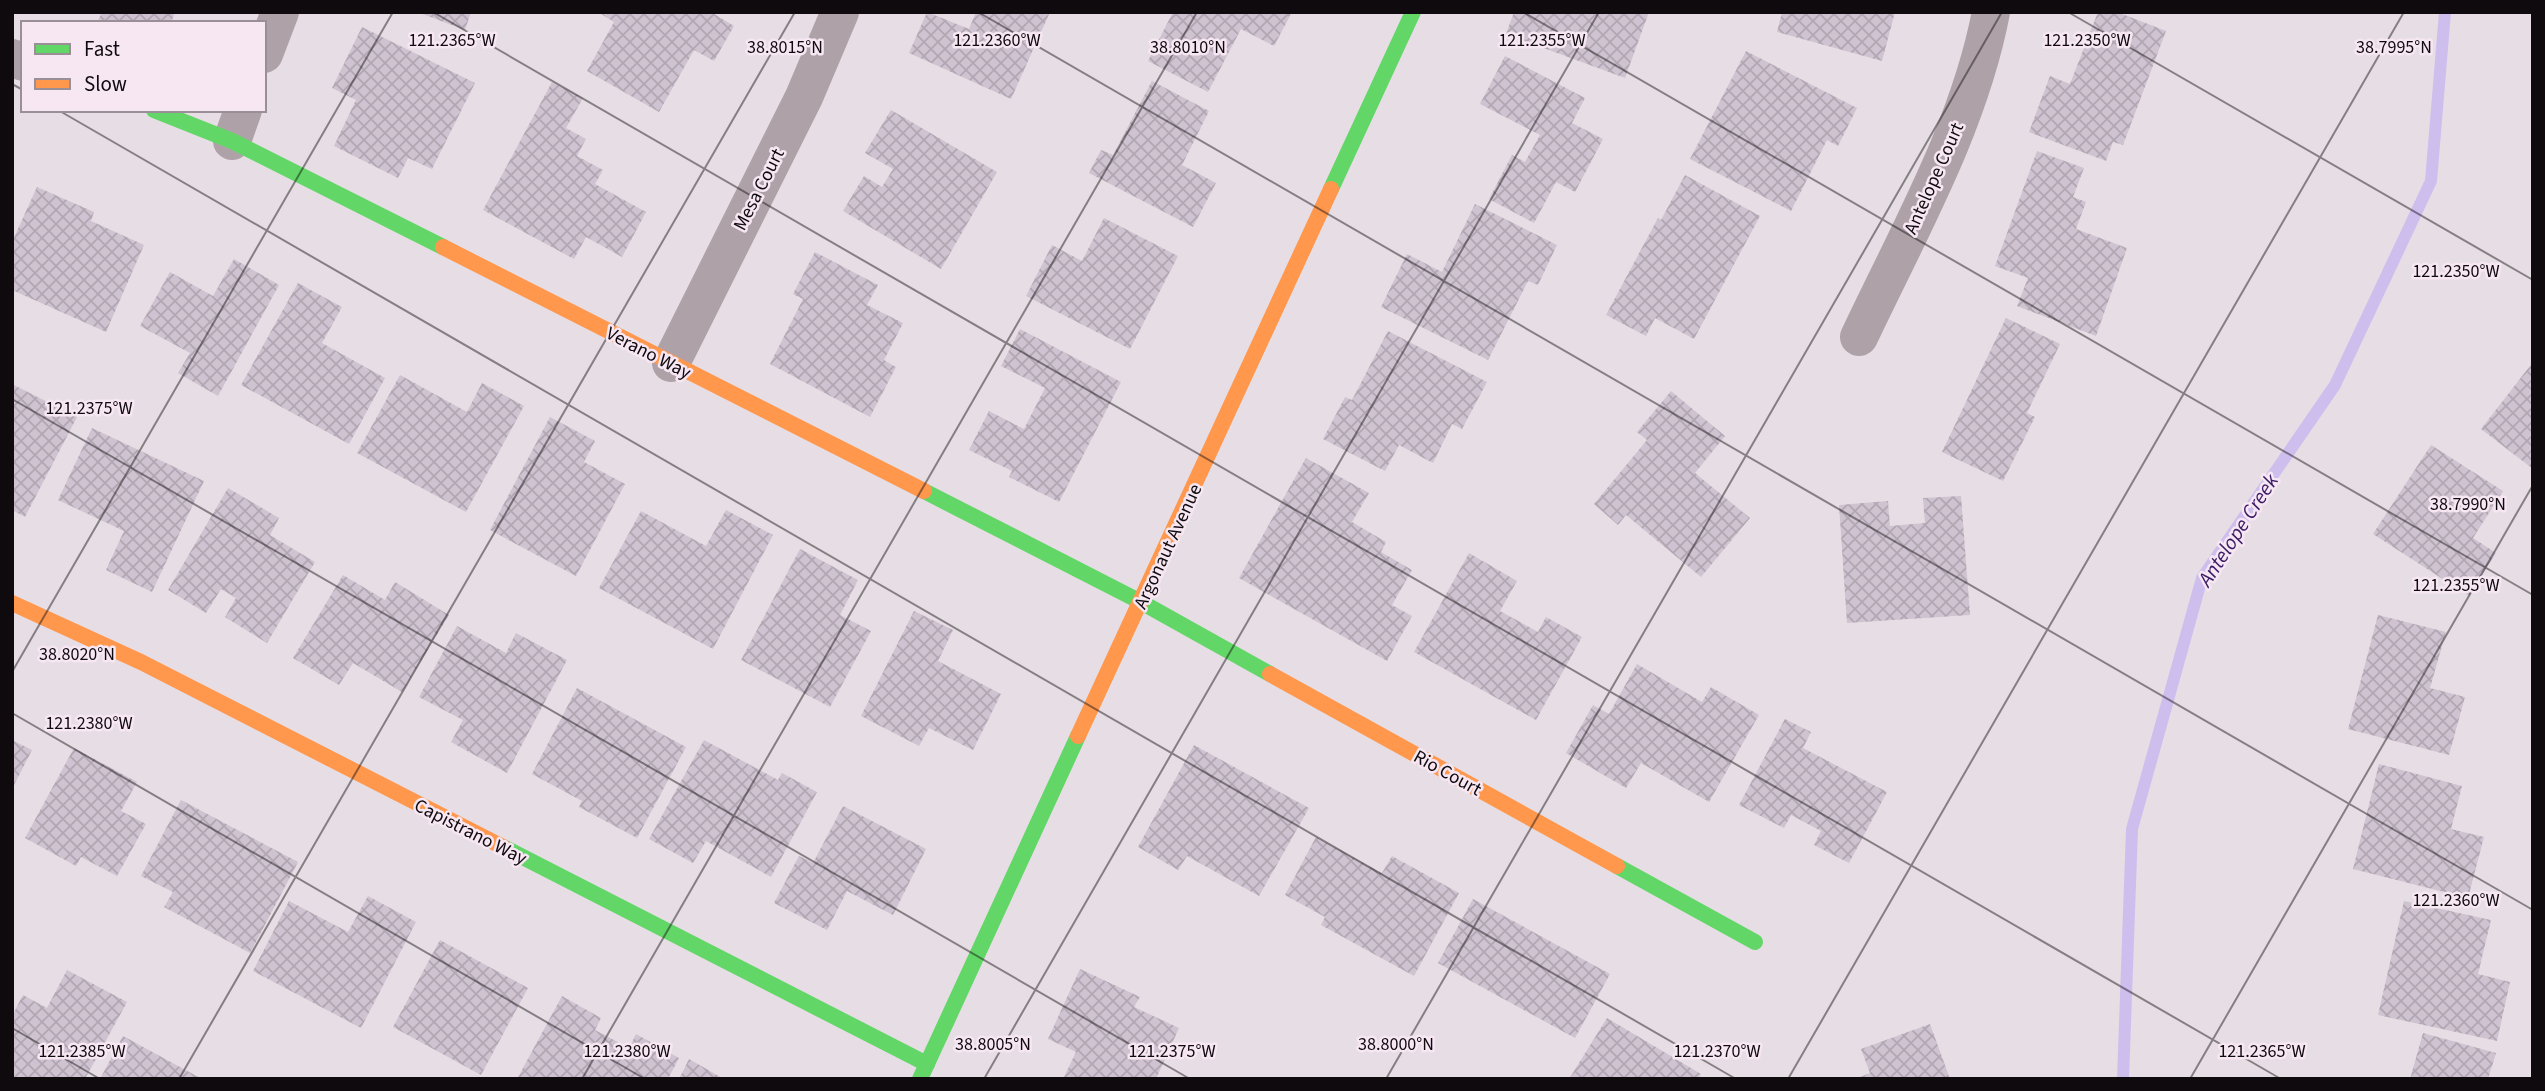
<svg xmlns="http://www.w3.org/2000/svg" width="2545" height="1091" viewBox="0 0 2545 1091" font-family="'Source Sans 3',sans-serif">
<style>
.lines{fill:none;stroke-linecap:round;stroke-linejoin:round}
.stream{stroke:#cebeee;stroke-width:12}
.building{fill:url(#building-cross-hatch)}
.street{stroke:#aea2a8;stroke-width:38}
.fast{stroke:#63d668;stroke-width:16}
.slow{stroke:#ff974d;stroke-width:16}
.ticks{fill:none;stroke:#0f0a0e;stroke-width:2;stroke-opacity:0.45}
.labels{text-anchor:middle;stroke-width:5;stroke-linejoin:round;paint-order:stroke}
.street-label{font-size:19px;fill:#0f0a0e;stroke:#f7e7f3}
.water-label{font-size:21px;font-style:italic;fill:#391b65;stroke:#f7e7f3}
.ticks-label{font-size:18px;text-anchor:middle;fill:#0f0a0e;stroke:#f7e7f3;stroke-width:5;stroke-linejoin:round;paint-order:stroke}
</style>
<defs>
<pattern id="building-cross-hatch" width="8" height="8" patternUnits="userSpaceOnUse" patternTransform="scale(1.75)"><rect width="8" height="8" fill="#cfc3d1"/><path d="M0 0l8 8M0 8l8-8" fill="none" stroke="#b1a6b2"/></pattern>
</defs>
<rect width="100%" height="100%" fill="#e6dee4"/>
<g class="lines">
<polyline class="stream" points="2123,1079 2132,829 2202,578 2335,385 2431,181 2445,12"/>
</g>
<g class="building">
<polygon points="102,12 175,12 171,23 97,23"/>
<polygon points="417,12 471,12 465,30"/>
<polygon points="598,12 711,12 734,26 714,61 694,50 659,112 587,71 614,22"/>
<polygon points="927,12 969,29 976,12 1050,12 1011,99 909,53"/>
<polygon points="1173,12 1292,12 1274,46 1241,29 1208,92 1148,61"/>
<polygon points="1514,12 1649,12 1625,78 1506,34"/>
<polygon points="1782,12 1895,12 1882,61 1777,32"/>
<polygon points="2098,12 2117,12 2166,31 2123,145 2113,142 2106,161 2029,132 2050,76 2070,84"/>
<polygon points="362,27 475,83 432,169 408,158 398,178 334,146 356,100 332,88"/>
<polygon points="1746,51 1857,108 1838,146 1827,140 1791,211 1690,159"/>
<polygon points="1505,56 1585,98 1572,123 1603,139 1575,192 1556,182 1534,223 1489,199 1512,155 1525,162 1540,135 1480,104"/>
<polygon points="1152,81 1209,111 1182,165 1216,183 1193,227 1089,173 1101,150 1113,155"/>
<polygon points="552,82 583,98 566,128 586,139 577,156 603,170 595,184 646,212 622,257 586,237 574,259 483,210"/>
<polygon points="891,110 997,172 941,269 843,211 864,176 882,187 893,169 865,153"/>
<polygon points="2037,151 2084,168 2073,197 2086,202 2076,229 2127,248 2096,336 2017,306 2028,278 1995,266"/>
<polygon points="1685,175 1760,216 1694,339 1655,318 1646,336 1606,315 1658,218 1661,220"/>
<polygon points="37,187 94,212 91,221 144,245 106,332 12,290 12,242"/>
<polygon points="1475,204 1557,245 1538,285 1528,281 1488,360 1381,307 1407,254 1442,272"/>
<polygon points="1104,218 1178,256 1130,349 1026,296 1052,245 1082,261"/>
<polygon points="815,252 878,285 867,305 903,323 884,360 896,367 870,417 770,364 803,299 793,294"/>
<polygon points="234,259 279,285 218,396 178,373 190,353 140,326 170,272 213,296"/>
<polygon points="298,283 342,307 322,343 385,378 349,444 241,385"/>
<polygon points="2006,318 2060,344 2027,413 2035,417 2003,481 1942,452"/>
<polygon points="1020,329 1121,382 1059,502 1009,477 1012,471 969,450 989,411 1024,429 1045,388 1001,366"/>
<polygon points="1388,331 1487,382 1462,429 1452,424 1433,463 1399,445 1385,471 1323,439 1345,397 1352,400"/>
<polygon points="2533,362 2533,469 2481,429"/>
<polygon points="400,375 467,412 482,383 524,406 466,512 357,453"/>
<polygon points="12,384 77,417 25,517 12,510"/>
<polygon points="1671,391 1725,436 1695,473 1750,518 1701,577 1626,515 1618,525 1594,504 1647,440 1637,432"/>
<polygon points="550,417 595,441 584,462 625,484 576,576 490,530"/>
<polygon points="92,428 204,481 152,592 106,570 124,531 58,500"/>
<polygon points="2431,445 2503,491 2473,538 2496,553 2469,596 2373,534"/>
<polygon points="1306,458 1369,493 1352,522 1386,542 1381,552 1412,570 1392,605 1412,616 1387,661 1239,578"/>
<polygon points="228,488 279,518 270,535 315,562 267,643 225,617 236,598 221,589 206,613 168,590"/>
<polygon points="1961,496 1970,615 1847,623 1839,505 1888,501 1890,526 1925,523 1923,498"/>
<polygon points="726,510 773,535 713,649 599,588 641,511 706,546"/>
<polygon points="800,549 858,580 840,615 871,631 830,707 741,660"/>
<polygon points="1469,553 1517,581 1500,611 1538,632 1546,617 1582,637 1536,720 1414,652"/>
<polygon points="343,575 385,600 395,582 449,615 402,692 353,663 339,685 293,658"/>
<polygon points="914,611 953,630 938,661 1001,694 973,750 929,728 919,746 861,716"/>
<polygon points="2378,615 2446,632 2430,688 2465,697 2449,755 2348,729"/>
<polygon points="457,626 506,653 516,633 567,660 507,773 451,742 463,720 419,697"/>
<polygon points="1637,664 1702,702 1711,687 1759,715 1709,802 1641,763 1626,788 1566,753 1593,705 1609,714"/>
<polygon points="577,688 686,747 637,838 579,807 582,801 532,774"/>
<polygon points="1785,719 1811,732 1803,748 1887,792 1849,863 1814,845 1821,831 1791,815 1784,828 1739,805"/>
<polygon points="12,740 32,750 12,789"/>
<polygon points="704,740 778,780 782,773 817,792 771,877 706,841 693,863 649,839"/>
<polygon points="1194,745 1309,808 1259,896 1187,856 1178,870 1138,847"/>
<polygon points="74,748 137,782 121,811 146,824 117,876 81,857 76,866 25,838"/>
<polygon points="2379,764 2462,786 2451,829 2484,837 2468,898 2353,869"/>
<polygon points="181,800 298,862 250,953 164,907 173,892 141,876"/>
<polygon points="843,806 926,849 893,915 847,891 827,930 774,903 799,856 813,863"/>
<polygon points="1316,837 1382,873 1392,856 1459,893 1414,976 1321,925 1325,917 1285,895"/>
<polygon points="368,896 416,922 361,1028 253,971 289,901 348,932"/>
<polygon points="1473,899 1610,974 1575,1038 1438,963"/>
<polygon points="2404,901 2491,920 2478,974 2510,982 2497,1041 2378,1015"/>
<polygon points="440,940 528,988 481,1075 393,1027"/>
<polygon points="1080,969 1140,997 1134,1007 1179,1028 1156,1079 1063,1079 1076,1052 1048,1039"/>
<polygon points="67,970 127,1002 85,1079 12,1079 12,1016 23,995 47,1008"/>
<polygon points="562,996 601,1018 595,1030 629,1048 636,1034 679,1058 668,1079 517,1079"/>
<polygon points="1607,1018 1701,1074 1698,1079 1569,1079"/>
<polygon points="1930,1024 1950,1079 1855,1079 1870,1073 1861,1049"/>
<polygon points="2423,1033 2496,1053 2488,1079 2410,1079"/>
<polygon points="123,1036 202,1079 100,1079"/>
<polygon points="689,1059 724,1079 679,1079"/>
</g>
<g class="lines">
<g class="street">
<polyline points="264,54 280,12"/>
<polyline points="12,58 23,62"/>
<polyline points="232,141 243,110"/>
<path d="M1859 337C1908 233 1969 127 1991 12"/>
<polyline points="671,363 804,97 840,12"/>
</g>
<g class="fast">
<polyline points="154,110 232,141 443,247"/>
<polyline points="1331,189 1413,12"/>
<polyline points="924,491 1141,602 1270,674"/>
<polyline points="503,847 927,1064"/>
<polyline points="1617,866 1755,942"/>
<polyline points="920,1079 1078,736"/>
</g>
<g class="slow">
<polyline points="443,247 924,491"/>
<polyline points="12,603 141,662 503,847"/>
<polyline points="1270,674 1617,866"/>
<polyline points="1078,736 1331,189"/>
</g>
</g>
<path class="ticks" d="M433 12 2281 1079M978 12 2533 910M1523 12 2533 595M2068 12 2533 280M12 84 23 90M58 110 1736 1079M12 399 1190 1079M12 672 393 12M12 713 645 1079M12 1028 100 1079M179 1079 795 12M582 1079 1197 12M984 1079 1599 12M1386 1079 2002 12M1788 1079 2404 12M2190 1079 2533 485"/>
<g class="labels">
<g class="street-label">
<text transform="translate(1933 178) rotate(-66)" y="7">Antelope Court</text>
<text transform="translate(758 189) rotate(-63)" y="7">Mesa Court</text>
<text transform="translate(649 352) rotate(27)" y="7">Verano Way</text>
<text transform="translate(1167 546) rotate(-65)" y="7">Argonaut Avenue</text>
<text transform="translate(1448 772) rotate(29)" y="7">Rio Court</text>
<text transform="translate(471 831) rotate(27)" y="7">Capistrano Way</text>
</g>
<g class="water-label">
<text transform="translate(2238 530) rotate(-57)" y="7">Antelope Creek</text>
</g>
</g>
<g class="ticks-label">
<text x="452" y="46">121.2365°W</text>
<text x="997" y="46">121.2360°W</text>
<text x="1542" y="46">121.2355°W</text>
<text x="2087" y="46">121.2350°W</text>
<text x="785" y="53">38.8015°N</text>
<text x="1188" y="53">38.8010°N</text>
<text x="2394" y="53">38.7995°N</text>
<text x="2456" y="277">121.2350°W</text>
<text x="89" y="414">121.2375°W</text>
<text x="2468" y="510">38.7990°N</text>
<text x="2456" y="591">121.2355°W</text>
<text x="77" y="660">38.8020°N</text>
<text x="89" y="729">121.2380°W</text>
<text x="2456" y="906">121.2360°W</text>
<text x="993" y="1050">38.8005°N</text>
<text x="1396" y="1050">38.8000°N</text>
<text x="82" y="1057">121.2385°W</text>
<text x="627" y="1057">121.2380°W</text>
<text x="1172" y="1057">121.2375°W</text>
<text x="1717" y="1057">121.2370°W</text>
<text x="2262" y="1057">121.2365°W</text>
</g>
<rect width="2545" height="1091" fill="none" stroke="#0f0a0e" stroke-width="28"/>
<rect x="21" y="21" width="245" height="91" fill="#f7e7f3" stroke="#9a8f97" stroke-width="2"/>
<rect x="35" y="44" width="35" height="10" fill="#63d668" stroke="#9a8f97" stroke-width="2"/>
<text x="84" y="56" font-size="21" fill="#0f0a0e">Fast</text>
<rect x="35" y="79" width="35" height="10" fill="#ff974d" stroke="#9a8f97" stroke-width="2"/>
<text x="84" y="91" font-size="21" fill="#0f0a0e">Slow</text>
</svg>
